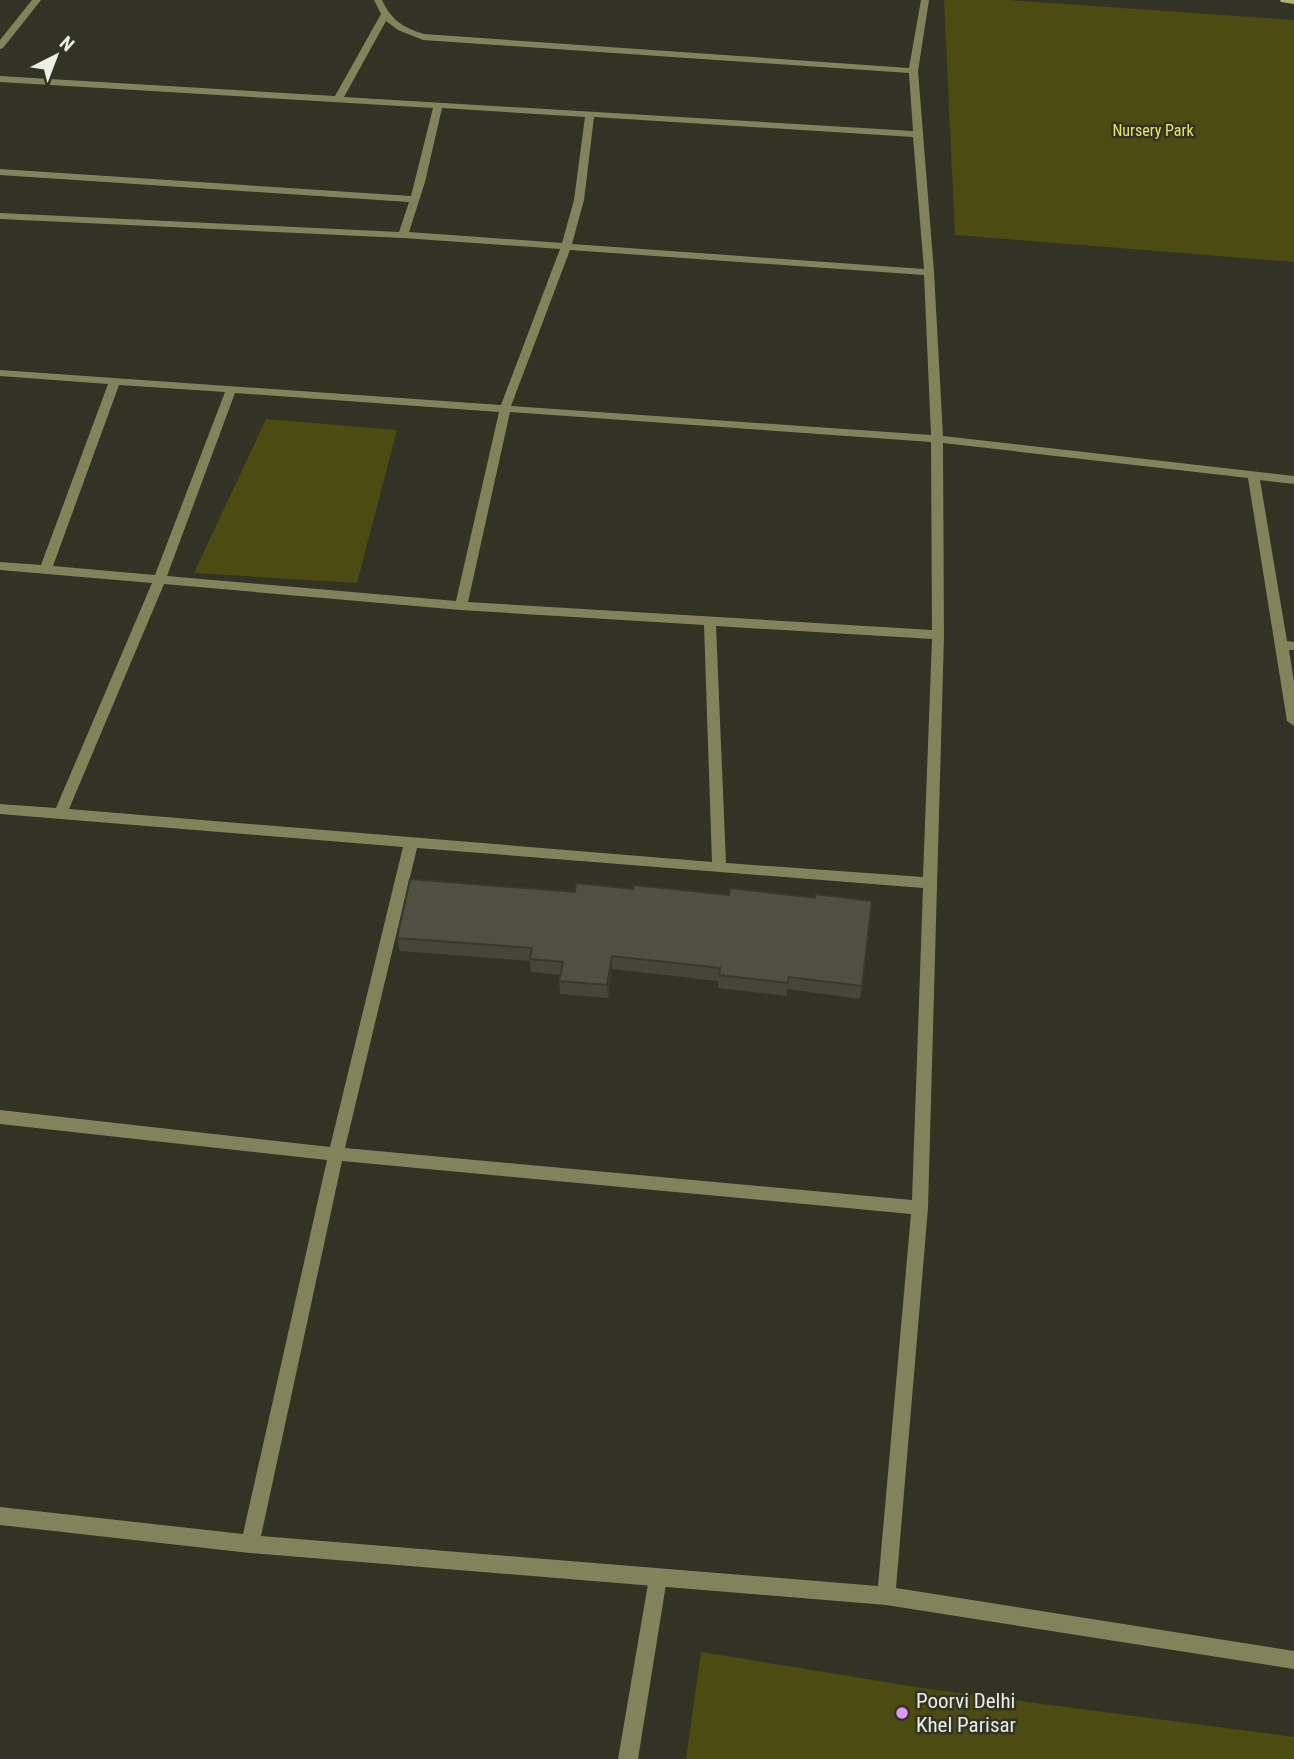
<svg xmlns="http://www.w3.org/2000/svg" width="1294" height="1759" viewBox="0 0 1294 1759" font-family="'Roboto Condensed',sans-serif">
<style>
.green{fill:#4c4b11}
.lines{fill:none;stroke-linecap:round;stroke-linejoin:round}
.lane{fill:#83835b;fill-rule:evenodd}
.street{fill:#83835b;fill-rule:evenodd}
.secondary{fill:#b1b170;fill-rule:evenodd}
.wall{fill:#454539}
.shaded-wall{fill:#38382e}
.building{fill:#505042;stroke:#38382e;stroke-width:2}
.poi-dot{fill:#de98f2;stroke:#323225;stroke-width:2.5}
.labels{text-anchor:middle;stroke-width:5;stroke-linejoin:round;paint-order:stroke}
.far-park-label{font-size:16px;fill:#eae85f;stroke:#323225}
.near-poi-label{font-size:21px;fill:#edeee5;stroke:#323225;text-anchor:start}
</style>
<rect width="100%" height="100%" fill="#323225"/>
<g class="green">
<polygon points="944,0 1009,0 1294,20 1294,262 955,235"/>
<polygon points="266,419 397,430 357,583 194,573"/>
<polygon points="701,1652 929,1689 1294,1737 1294,1759 686,1759"/>
</g>
<g class="lines">
<polygon class="lane" points="658,1569 664,1572 667,1578 638,1759 618,1759 649,1578 652,1572"/>
<g class="street">
<polygon points="32,0 41,0 3,48 0,49 0,40"/>
<path d="M374 0H382C391 20 404 28 424 34L909 68 921 0H929L918 71 934 272 943 436 1294 476V484L1260 480 1287 641 1294 642V650H1289L1294 682V726L1287 721 1248 478 943 443 944 635 928 1208 896 1588 1294 1651V1669L886 1605 250 1553 0 1525V1507L243 1534 327 1160 0 1124V1110L330 1147 403 847 0 814V804L56 808 152 583 0 570V562L41 565 108 384 0 376V370L501 405 560 249 403 238 0 219V213L399 232 409 202 0 175V169L411 196 433 108 0 82V76L335 96 381 14ZM386 21 398 30 423 40 909 73 913 131 344 97ZM442 108 585 117 574 200 562 243 409 232 425 182ZM594 117 913 137 924 269 572 244 584 200ZM570 250 924 275 931 435 511 406ZM119 385 225 392 155 575 53 566ZM235 393 499 412 456 601 167 576ZM510 412 931 442 932 630 468 602ZM164 584 461 610 704 625 712 862 69 809ZM716 626 932 639 923 877 726 863ZM417 848 923 888 912 1200 345 1148ZM342 1161 911 1214 878 1586 261 1536Z"/>
</g>
<polygon class="secondary" points="1280,0 1294,0 1294,4 1281,2"/>
</g>
<polygon class="wall" points="410,879 862,986 860,999 787,989 787,996 718,988 718,981 612,969 608,998 560,994 559,981 560,975 531,972 530,961 400,951 397,938"/>
<polygon class="shaded-wall" points="612,956 612,969 608,998 607,985"/>
<polygon class="building" points="410,879 575,892 576,883 633,889 633,885 729,895 730,888 815,898 815,894 872,901 862,986 789,977 788,983 719,975 720,968 612,956 607,985 559,981 563,962 530,959 532,948 397,938"/>
<circle class="poi-dot" cx="902" cy="1713" r="7"/>
<g class="labels">
<g class="far-park-label">
<text x="1153" y="136">Nursery Park</text>
</g>
<g class="near-poi-label">
<text x="916" y="1708">Poorvi Delhi<tspan x="916" dy="24">Khel Parisar</tspan></text>
</g>
</g>
<g transform="translate(56 56) rotate(42)" stroke="#323225" stroke-width="5" paint-order="stroke">
<path d="M0-5L12 26L0 18L-12 26Z" fill="#edeee5"/>
<text y="-10" font-size="19" font-weight="bold" text-anchor="middle" fill="#edeee5">N</text>
</g>
</svg>
